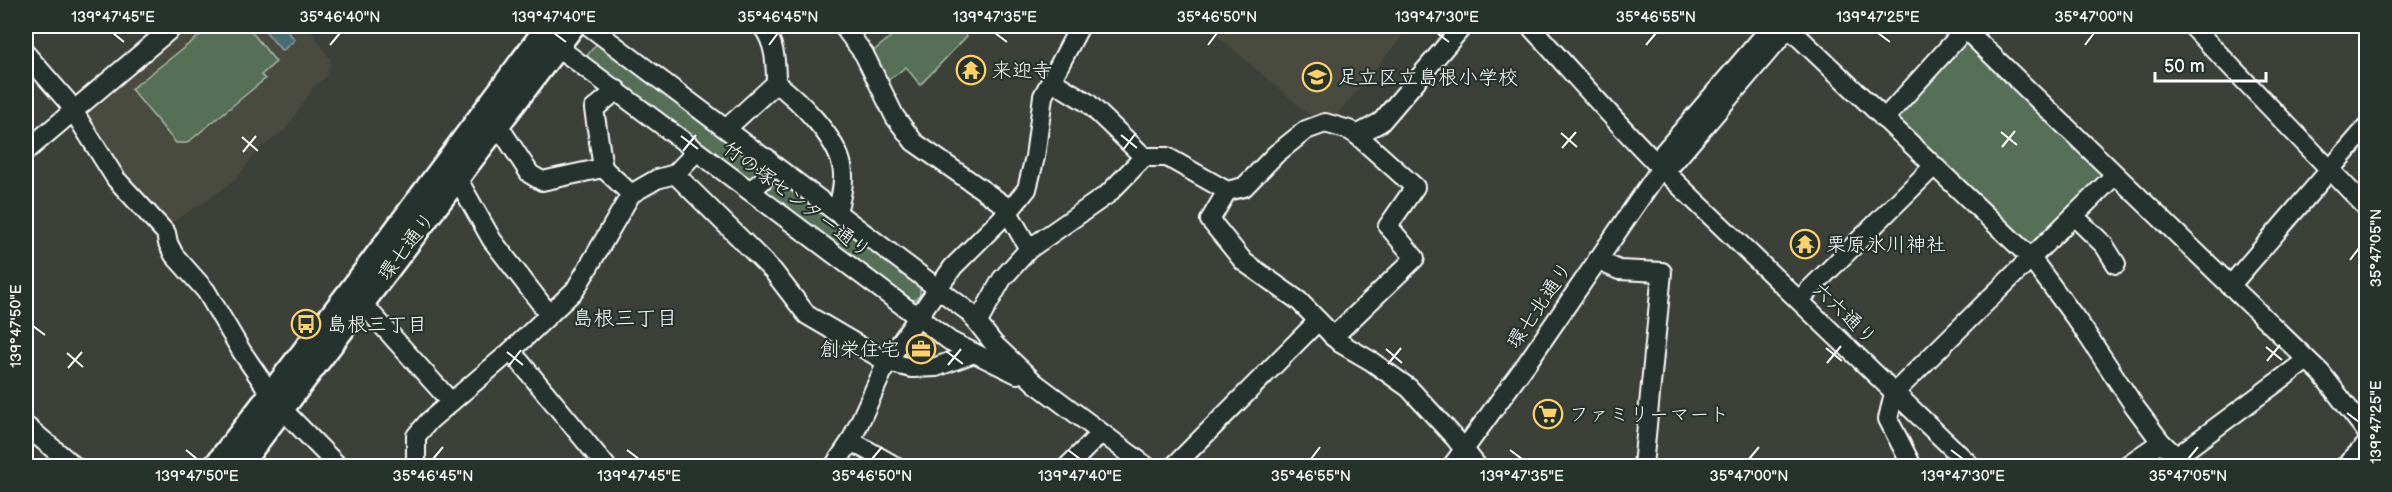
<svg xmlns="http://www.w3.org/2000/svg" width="2392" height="492" viewBox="0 0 2392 492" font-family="'Balsamiq Sans','Klee One',sans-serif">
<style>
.built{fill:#494b41}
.green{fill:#557056;stroke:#aab8aa;stroke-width:1.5}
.water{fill:#496c6f;stroke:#92a7a9;stroke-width:1.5}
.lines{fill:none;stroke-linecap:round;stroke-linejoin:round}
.minor-casing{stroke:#fff;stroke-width:22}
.major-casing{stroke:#fff;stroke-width:27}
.minor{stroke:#26332d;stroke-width:18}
.major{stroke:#26332d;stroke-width:22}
.ticks{fill:none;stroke:#fff;stroke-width:2}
.labels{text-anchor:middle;stroke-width:4.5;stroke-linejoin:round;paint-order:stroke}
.poi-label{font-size:20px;fill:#fff;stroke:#26332d;text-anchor:start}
.street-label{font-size:20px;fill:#fff;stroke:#26332d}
.neighbourhood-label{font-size:21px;fill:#fff;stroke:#26332d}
.neatline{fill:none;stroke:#fff;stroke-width:2}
.ticks-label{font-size:15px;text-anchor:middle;fill:#fff}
</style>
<rect width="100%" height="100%" fill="#3b4139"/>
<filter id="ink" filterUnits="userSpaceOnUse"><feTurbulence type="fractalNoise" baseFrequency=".0167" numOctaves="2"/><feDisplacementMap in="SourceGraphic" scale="12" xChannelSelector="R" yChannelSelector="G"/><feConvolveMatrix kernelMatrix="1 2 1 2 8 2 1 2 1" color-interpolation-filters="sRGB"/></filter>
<g filter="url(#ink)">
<g class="built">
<polygon points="192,26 308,26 330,59 330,67 327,76 315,85 286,129 258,150 240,174 219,192 168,225 115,171 84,120 85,111"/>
<polygon points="1206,26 1406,26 1400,39 1336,116 1328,114 1313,118"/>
</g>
<g class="green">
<polygon points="212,26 247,26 276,62 261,75 265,79 187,143 176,143 131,89"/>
<polygon points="904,26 957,26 967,36 920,85 906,67 887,81 871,53"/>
<polygon points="1968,42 2101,171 2102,180 2031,247 1898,124 1897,116 1961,44"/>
<path d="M597 43 758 163C761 175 755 177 746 183L585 58Z"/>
<polygon points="775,175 920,285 920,295 915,300 902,301 764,193 771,186"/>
</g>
<polygon class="water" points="261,26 283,26 295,40 282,51"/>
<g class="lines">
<g class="minor-casing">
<g id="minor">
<polyline points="589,26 969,312 994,344 1035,383 1146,466"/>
<polyline points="843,26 864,54 895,117 914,142 1004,205 1029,249"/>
<path d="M1530 26C1573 73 1615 122 1661 168L1971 466"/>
<polyline points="1787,26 2031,258 2082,327 2135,407 2161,442 2186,466"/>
<polyline points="2192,26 2366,207"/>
<polyline points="1965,29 2321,373 2366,431"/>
<polyline points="547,39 950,341 1017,374"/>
<polyline points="26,54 67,101 116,179 166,233 168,243 174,255 206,291 242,352 270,393"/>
<polyline points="1052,81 1088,103 1144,157 1167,157 1227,191 1210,220 1244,262 1299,301 1340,343 1371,361 1409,388 1455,438 1477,466"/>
<path d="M776 83C799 100 836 137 842 166 845 180 841 198 837 211"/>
<polyline points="1884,119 1968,26"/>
<polyline points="498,125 530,174 542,181 603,168 631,194"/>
<path d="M727 128 776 83C776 63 775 42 762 26"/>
<polyline points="1357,135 1381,122 1463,26"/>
<polyline points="26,151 174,26"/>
<polyline points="603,168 594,109 617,90"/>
<polyline points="1661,168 1674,162 1790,26"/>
<polyline points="675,174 773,271 807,315 887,362 912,368 936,367 974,353"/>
<polyline points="457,178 492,240 549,314"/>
<path d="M749 190C763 183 770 175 767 158"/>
<polyline points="1227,191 1244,187 1276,154 1306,130 1325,123 1349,130 1357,135 1415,187 1388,226 1415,258 1333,337"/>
<polyline points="2074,216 2104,245 2116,264"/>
<polyline points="1597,260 1619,270 1662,272 1643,466"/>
<polyline points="2230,286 2366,128"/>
<polyline points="1799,300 1933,167"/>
<polyline points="362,303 451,402"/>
<polyline points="978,322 1002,279 1029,249 1108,194 1144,157"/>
<polyline points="511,351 606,466"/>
<polyline points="282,409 338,466"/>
<polyline points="26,426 74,466"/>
<polyline points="851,441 895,466"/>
<polyline points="2176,457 2307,360"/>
<polyline points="416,466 416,436 429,421 511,351 575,290 631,194 657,179 675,174 696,152"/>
<polyline points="834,466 851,441 887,362 943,281 953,267 1009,211 1027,189 1035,157 1043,96 1080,26"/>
<polyline points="1068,466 1101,433"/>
<polyline points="1174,466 1318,321"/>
<polyline points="1452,466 1527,363 1661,168 1664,152 1772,26"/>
<polyline points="1912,466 1888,419 1894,393 2115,175"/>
<polyline points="2126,466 2161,442"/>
<polyline points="2345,466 2366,445"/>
</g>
</g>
<g class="major-casing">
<g id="major">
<polyline points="215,466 350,291 548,26"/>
<polyline points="239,466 573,26"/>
</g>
</g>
<use href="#minor" class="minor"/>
<use href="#major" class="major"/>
</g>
</g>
<path class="ticks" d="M113 33 124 42M554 33 566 42M995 33 1007 42M1437 33 1449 42M1878 33 1890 42M330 45 340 33M769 45 778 33M1208 45 1217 33M1646 45 1656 33M2085 45 2094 33M2001 132 2017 145M1561 133 1577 147M1121 135 1137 148M681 136 698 149M242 137 258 151M2002 147 2015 131M1562 148 1576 132M1123 150 1136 133M683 151 696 135M243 152 256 136M2350 260 2359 248M33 326 45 335M2266 347 2282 360M1826 348 1842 361M1386 349 1402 363M946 351 963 364M507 352 523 365M67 353 83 367M2267 361 2280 345M1827 363 1841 346M1388 364 1401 348M948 365 961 349M508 367 521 350M68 368 82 352M2347 413 2359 422M186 450 197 459M627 450 639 459M1068 450 1080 459M1510 450 1522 459M1951 450 1963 459M433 459 443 447M872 459 882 447M1311 459 1320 447M1749 459 1759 447M2188 459 2198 447"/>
<defs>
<g id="temple-ring" transform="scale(1.5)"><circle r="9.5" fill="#26332d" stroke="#ffd166" stroke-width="1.5"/><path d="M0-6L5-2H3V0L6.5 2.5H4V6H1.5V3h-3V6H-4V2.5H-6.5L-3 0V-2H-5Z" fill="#ffd166"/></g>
<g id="school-ring" transform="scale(1.5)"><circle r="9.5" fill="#26332d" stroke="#ffd166" stroke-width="1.5"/><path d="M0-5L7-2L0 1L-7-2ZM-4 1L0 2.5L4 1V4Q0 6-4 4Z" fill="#ffd166"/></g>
<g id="bus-ring" transform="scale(1.5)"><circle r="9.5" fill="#26332d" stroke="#ffd166" stroke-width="1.5"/><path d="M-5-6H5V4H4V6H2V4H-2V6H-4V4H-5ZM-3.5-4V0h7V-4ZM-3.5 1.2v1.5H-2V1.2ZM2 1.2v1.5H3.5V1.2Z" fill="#ffd166"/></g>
<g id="office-ring" transform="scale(1.5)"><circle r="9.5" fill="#26332d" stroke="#ffd166" stroke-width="1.5"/><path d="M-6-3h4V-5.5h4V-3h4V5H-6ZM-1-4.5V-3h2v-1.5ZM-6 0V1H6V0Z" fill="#ffd166"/></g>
<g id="supermarket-ring" transform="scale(1.5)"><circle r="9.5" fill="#26332d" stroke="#ffd166" stroke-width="1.5"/><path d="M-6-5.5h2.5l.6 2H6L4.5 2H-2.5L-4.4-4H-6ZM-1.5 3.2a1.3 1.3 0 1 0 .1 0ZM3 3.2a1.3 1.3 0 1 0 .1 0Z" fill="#ffd166"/></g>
</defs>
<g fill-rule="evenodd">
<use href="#temple-ring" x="971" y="70"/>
<use href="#school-ring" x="1317" y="77"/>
<use href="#temple-ring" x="1805" y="244"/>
<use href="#bus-ring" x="306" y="324"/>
<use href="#office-ring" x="921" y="349"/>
<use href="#supermarket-ring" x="1548" y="414"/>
</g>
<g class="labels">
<g class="poi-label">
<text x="992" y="77">来迎寺</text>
<text x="1338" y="84">足立区立島根小学校</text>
<text x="1826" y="251">栗原氷川神社</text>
<text x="327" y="331">島根三丁目</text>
<text x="900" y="356" text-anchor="end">創栄住宅</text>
<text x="1569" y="421">ファミリーマート</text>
</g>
<g class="street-label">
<text transform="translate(797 199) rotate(37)" y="7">竹の塚センター通り</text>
<text transform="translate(406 246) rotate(-53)" y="7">環七通り</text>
<text transform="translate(1539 305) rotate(-56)" y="7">環七北通り</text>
<text transform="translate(1845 313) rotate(44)" y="7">六六通り</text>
</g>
<g class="neighbourhood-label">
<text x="625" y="325">島根三丁目</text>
</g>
</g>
<rect width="2392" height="492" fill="none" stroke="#26332d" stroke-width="66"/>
<path d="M2155 72v9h111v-9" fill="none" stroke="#ffffff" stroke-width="3"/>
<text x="2164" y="72" font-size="18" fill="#ffffff" stroke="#26332d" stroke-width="4.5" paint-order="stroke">50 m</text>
<rect x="33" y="33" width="2326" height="426" class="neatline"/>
<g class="ticks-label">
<text x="113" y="22">139°47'45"E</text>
<text x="340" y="22">35°46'40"N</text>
<text x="554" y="22">139°47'40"E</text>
<text x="778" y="22">35°46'45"N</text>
<text x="995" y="22">139°47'35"E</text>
<text x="1217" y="22">35°46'50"N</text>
<text x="1437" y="22">139°47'30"E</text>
<text x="1656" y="22">35°46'55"N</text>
<text x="1878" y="22">139°47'25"E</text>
<text x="2094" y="22">35°47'00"N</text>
<text transform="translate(2376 248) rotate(-90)" y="5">35°47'05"N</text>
<text transform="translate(16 326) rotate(-90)" y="5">139°47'50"E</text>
<text transform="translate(2376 422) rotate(-90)" y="5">139°47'25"E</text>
<text x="197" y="481">139°47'50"E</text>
<text x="433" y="481">35°46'45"N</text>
<text x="639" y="481">139°47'45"E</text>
<text x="872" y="481">35°46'50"N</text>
<text x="1080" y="481">139°47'40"E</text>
<text x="1311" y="481">35°46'55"N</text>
<text x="1522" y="481">139°47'35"E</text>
<text x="1749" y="481">35°47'00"N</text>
<text x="1963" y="481">139°47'30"E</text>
<text x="2188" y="481">35°47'05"N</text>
</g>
</svg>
